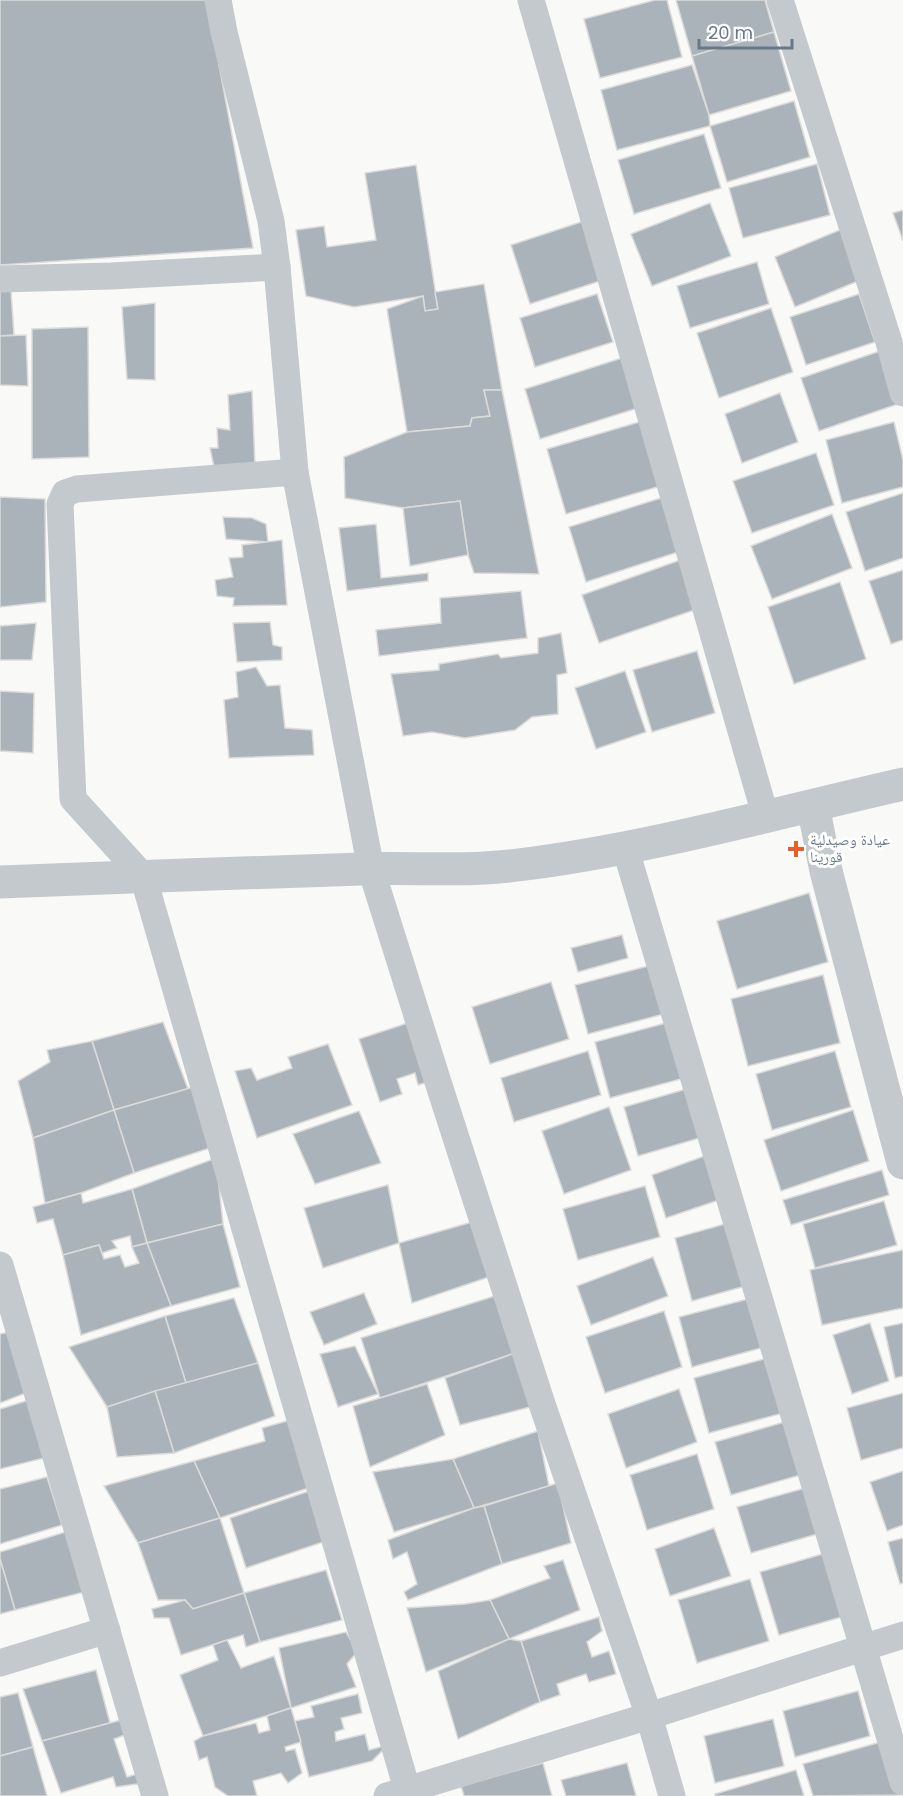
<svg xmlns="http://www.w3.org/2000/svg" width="903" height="1796" viewBox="0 0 903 1796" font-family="Poppins,'Noto Naskh Arabic',sans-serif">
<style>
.building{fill:#abb3ba;stroke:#dbdbd9;stroke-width:1.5}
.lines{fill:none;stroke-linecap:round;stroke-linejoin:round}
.minor{stroke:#c4c9cd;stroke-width:27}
.tertiary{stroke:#c4c9cd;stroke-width:33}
.poi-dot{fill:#ea5d26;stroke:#fff;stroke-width:2}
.labels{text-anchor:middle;stroke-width:6;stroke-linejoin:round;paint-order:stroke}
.poi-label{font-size:15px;fill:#677889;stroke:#fff;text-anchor:start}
</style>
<rect width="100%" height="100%" fill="#f9f9f7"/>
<g class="building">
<polygon points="0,0 207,0 253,248 0,265"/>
<polygon points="655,0 667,0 682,57 600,78 584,19"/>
<polygon points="676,0 765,0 774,32 692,56"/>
<polygon points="774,32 791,91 709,115 692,56"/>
<polygon points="692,65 709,115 710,126 617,150 601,90"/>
<polygon points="794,101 810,157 727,182 710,126"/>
<polygon points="704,134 721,188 634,214 618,160"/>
<polygon points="817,164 830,215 743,238 729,188"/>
<polygon points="416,165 438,309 425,311 423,296 354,307 306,296 296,230 324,226 327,247 376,240 365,173"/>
<polygon points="710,203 731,256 652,286 631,234"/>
<polygon points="903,210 903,241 893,213"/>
<polygon points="584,221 603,280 530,304 511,245"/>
<polygon points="842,229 863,279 795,307 775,257"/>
<polygon points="757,262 769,304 690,328 677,286"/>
<polygon points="484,284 502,390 484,390 490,416 472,418 470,426 407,432 387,309 423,296 425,311 438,309 435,292"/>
<polygon points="0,291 11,291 14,335 0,336"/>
<polygon points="597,294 613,342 535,367 520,318"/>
<polygon points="859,294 875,342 806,365 790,317"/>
<polygon points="155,303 155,380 127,379 122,307"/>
<polygon points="771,308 793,372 719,398 697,333"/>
<polygon points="88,327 89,457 32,459 32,329"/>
<polygon points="26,335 28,386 0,385 0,336"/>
<polygon points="880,351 898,404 819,431 801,378"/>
<polygon points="625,357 641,407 540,439 525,389"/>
<polygon points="484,390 502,390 539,574 474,573 468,555 460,501 403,508 345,498 344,457 407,432 470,426 472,418 490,416"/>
<polygon points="252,391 255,465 214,467 210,448 218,448 217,428 230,430 228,395"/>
<polygon points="780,393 798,442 742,463 725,414"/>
<polygon points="646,420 664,485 566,514 547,449"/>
<polygon points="894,422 903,460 903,487 842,503 826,440"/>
<polygon points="816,453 834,505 752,533 733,481"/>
<polygon points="903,493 903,558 865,571 846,512"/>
<polygon points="0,497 45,499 46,602 0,607"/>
<polygon points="661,498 678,552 586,582 569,527"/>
<polygon points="460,501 468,555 410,566 403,508"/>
<polygon points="832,514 852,568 772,599 751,546"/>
<polygon points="223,517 252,518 266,524 268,542 226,539"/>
<polygon points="376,524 381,578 428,573 428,581 347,591 339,528"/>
<polygon points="282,540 287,605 233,606 234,598 217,596 215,580 233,577 229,558 243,557 242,545"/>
<polygon points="683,559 700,608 599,643 582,595"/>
<polygon points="903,570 903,640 891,644 869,581"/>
<polygon points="840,582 866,659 794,684 768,607"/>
<polygon points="521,591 527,638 379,656 376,630 441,623 440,598"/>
<polygon points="270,622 273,645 282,647 282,660 237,662 233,623"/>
<polygon points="36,623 32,660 0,660 0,626"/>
<polygon points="561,633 567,673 557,675 558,714 532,717 515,730 465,738 432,732 403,736 391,674 439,670 439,664 498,654 501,658 538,653 538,638"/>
<polygon points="697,651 715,713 652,732 633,670"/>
<polygon points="256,667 267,686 280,685 285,728 312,730 314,755 229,758 224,700 238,697 236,672"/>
<polygon points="625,671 646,732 596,749 575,688"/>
<polygon points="0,691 34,693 33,753 0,751"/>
<polygon points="809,893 828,962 737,989 717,921"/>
<polygon points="622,935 628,958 578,972 571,948"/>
<polygon points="652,965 664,1014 588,1034 575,985"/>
<polygon points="823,975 840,1043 748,1066 731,999"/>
<polygon points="551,982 569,1039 490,1064 472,1007"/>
<polygon points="417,1020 437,1079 418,1085 415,1073 397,1079 402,1094 380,1102 359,1039"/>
<polygon points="163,1022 188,1089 114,1110 92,1041"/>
<polygon points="666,1023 681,1079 610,1098 595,1042"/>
<polygon points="92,1041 114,1110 33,1138 18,1081 50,1062 47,1050"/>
<polygon points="328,1044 352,1105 257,1138 235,1071 251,1068 257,1080 292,1068 288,1057"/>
<polygon points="588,1051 601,1095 514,1122 501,1078"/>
<polygon points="835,1051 851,1107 772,1130 756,1074"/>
<polygon points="197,1086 216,1146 134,1173 114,1110"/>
<polygon points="690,1088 703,1137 638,1156 624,1107"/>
<polygon points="609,1107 631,1170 564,1194 542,1131"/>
<polygon points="114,1110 134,1173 81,1193 45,1203 33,1138"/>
<polygon points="853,1110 869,1161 781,1191 764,1140"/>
<polygon points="359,1111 381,1163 315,1184 293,1134"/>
<polygon points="710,1154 725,1198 666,1218 652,1175"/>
<polygon points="216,1158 223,1224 147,1243 132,1189"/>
<polygon points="882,1170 889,1195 791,1225 783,1200"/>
<polygon points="388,1185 399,1243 323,1268 304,1208"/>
<polygon points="645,1186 660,1237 578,1260 563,1209"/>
<polygon points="132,1189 147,1243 132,1247 130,1236 112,1241 117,1248 102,1253 99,1245 63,1255 53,1219 37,1223 33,1207 81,1193 83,1203"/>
<polygon points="884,1201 897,1245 815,1268 803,1224"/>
<polygon points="472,1222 489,1277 412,1303 399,1243"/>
<polygon points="732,1222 749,1285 692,1301 675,1238"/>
<polygon points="223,1224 240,1287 171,1306 147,1243"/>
<polygon points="147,1243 171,1306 81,1335 63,1255 99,1245 104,1259 120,1255 125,1267 139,1263 132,1247"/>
<polygon points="903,1250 903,1308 822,1325 810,1270"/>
<polygon points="653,1257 668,1296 591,1325 577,1286"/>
<polygon points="364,1293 377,1324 324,1345 310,1312"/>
<polygon points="498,1295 518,1352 380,1398 361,1338"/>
<polygon points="234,1298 258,1363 186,1383 165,1316"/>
<polygon points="748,1299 761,1348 692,1367 679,1317"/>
<polygon points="664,1311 682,1367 605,1393 586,1337"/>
<polygon points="165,1316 186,1383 107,1407 69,1347"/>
<polygon points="870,1323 889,1381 852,1394 833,1335"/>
<polygon points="903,1323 903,1376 895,1378 884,1327"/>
<polygon points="9,1332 31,1391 0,1403 0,1334"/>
<polygon points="355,1346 378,1394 338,1407 320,1354"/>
<polygon points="518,1352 538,1405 460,1425 445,1378"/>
<polygon points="768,1358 783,1413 709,1433 694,1378"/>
<polygon points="258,1363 275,1416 174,1453 155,1391"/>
<polygon points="427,1384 445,1435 370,1467 353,1406"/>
<polygon points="679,1389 697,1442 626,1468 608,1414"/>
<polygon points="155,1391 174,1453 117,1457 107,1407"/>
<polygon points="903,1393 903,1448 861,1460 847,1408"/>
<polygon points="29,1400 44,1458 0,1469 0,1409"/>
<polygon points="294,1419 314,1486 220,1518 194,1461 265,1441 262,1428"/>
<polygon points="788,1421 804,1474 731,1495 715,1442"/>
<polygon points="538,1431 549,1486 474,1508 453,1459"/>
<polygon points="697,1454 714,1509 647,1530 630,1475"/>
<polygon points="453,1459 474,1508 394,1532 373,1472"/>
<polygon points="194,1461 220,1518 138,1543 104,1486"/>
<polygon points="903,1471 903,1525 887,1531 870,1482"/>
<polygon points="47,1477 62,1525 0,1544 0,1489"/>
<polygon points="558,1483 571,1543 502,1564 484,1506"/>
<polygon points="809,1487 821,1533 751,1553 737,1507"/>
<polygon points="309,1491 323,1542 246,1568 230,1518"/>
<polygon points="484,1506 502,1564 408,1600 404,1592 417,1584 407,1552 393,1559 388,1540 474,1508"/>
<polygon points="220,1518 244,1593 193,1609 185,1600 158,1600 138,1543"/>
<polygon points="714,1528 731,1576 670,1596 655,1549"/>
<polygon points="72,1530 88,1591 15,1610 0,1559 0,1552"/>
<polygon points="903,1538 903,1583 900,1584 888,1542"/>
<polygon points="826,1553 845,1616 779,1635 760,1572"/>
<polygon points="0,1559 15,1610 0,1614"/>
<polygon points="563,1560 580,1610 509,1639 490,1600 550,1578 544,1566"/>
<polygon points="326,1570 342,1620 260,1642 244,1593"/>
<polygon points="750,1579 769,1641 697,1663 678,1600"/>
<polygon points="244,1593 260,1642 246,1647 243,1635 181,1655 169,1618 154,1618 152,1609 185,1600 193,1609"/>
<polygon points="490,1600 509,1639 426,1672 407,1608 465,1604"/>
<polygon points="599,1617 602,1631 587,1642 592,1657 609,1651 616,1674 589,1682 586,1674 557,1684 560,1695 540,1702 521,1641"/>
<polygon points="346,1632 357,1652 347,1664 356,1687 291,1708 279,1648"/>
<polygon points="509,1639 521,1641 540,1702 458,1739 438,1671"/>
<polygon points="227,1640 241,1668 274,1656 291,1708 203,1736 180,1675 218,1660 213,1645"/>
<polygon points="96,1670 110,1723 42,1741 23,1689"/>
<polygon points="858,1691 870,1736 795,1757 783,1711"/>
<polygon points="18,1693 33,1747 0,1756 0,1697"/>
<polygon points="358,1694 362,1713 341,1718 344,1729 335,1732 336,1741 365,1734 369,1750 388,1745 372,1761 309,1777 295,1721 314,1717 311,1706"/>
<polygon points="291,1708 301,1742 285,1747 286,1751 295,1749 302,1773 288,1783 281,1773 253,1781 257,1796 228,1796 215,1787 207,1757 199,1760 194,1741 203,1736 256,1723 259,1733 270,1730 267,1716"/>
<polygon points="125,1719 130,1733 114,1739 127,1777 143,1772 144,1783 116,1787 113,1777 61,1793 42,1741"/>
<polygon points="773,1719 784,1766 715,1783 704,1736"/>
<polygon points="884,1741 899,1795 813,1796 803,1764"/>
<polygon points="33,1747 47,1796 0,1796 0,1756"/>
<polygon points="543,1763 552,1796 464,1796 461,1786"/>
<polygon points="627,1763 636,1796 566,1796 561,1780"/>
<polygon points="796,1770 804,1796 715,1796 715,1794"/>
</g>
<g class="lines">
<g class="minor">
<polyline points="218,0 224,32 271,221 277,267 295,472 371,869 437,1079 542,1404 649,1716 672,1796"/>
<polyline points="531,0 766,818"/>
<polyline points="780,0 889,342 903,393"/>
<polyline points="0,279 111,276 277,267"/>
<polyline points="295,472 77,489 65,493 60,504 73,799 143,876 409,1796"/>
<polyline points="625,847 903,1782"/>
<polyline points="0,1265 155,1796"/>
<polyline points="0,1663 107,1630"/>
<polyline points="387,1796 649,1716 903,1635"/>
</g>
<g class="tertiary">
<polyline points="813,806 826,871 903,1163"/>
<path d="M0 882C121 877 241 873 362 869 414 867 466 872 518 865 648 849 775 813 903 784"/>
</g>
</g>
<path class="poi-dot" d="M793 840h6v6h6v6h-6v6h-6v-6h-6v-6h6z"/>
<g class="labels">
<g class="poi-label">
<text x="810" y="845">عيادة وصيدلية<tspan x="810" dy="17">قورينا</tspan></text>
</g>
</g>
<path d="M699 39v9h93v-9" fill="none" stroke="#677889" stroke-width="3"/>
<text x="708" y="39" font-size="18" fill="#677889" stroke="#ffffff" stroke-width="4.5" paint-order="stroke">20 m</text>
</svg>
